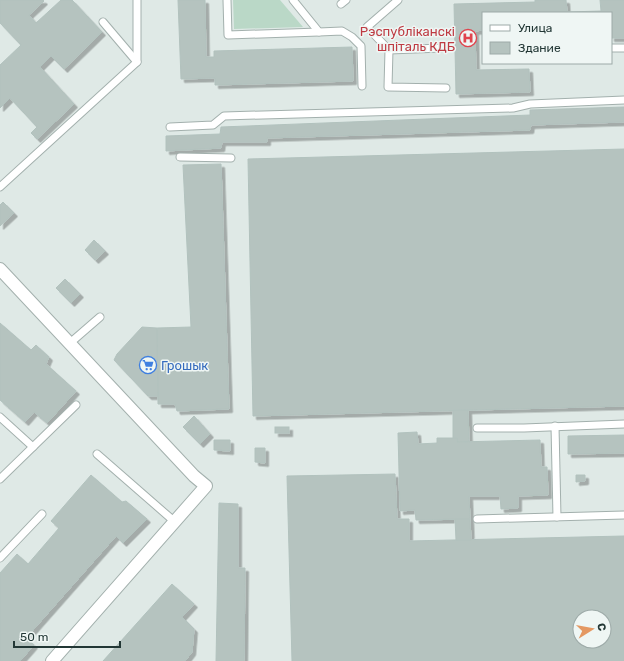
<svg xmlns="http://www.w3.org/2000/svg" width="624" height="661" viewBox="0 0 624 661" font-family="Rubik,sans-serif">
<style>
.green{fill:#bad8c7}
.building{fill:#b5c3bf;stroke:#b2c2be;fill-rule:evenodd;filter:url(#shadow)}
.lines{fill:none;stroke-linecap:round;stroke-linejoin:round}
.lane-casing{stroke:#a3b0ad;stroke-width:9}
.street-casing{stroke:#a3b0ad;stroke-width:14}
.lane{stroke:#fff;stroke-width:7}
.street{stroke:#fff;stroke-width:12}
.labels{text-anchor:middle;stroke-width:3;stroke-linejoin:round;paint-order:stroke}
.health-label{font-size:13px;fill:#be3a42;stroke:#eff6f4;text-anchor:end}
.shop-label{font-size:13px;fill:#366cbe;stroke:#eff6f4;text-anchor:start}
</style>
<defs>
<filter id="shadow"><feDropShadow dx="3.5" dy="3.5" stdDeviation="0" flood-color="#0004"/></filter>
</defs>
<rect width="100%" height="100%" fill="#dfe9e6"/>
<polygon class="green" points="233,0 280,0 303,27 234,29"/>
<g class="building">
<polygon points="0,0 43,0 44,1 29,15 36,23 61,0 72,0 102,32 64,69 51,56 40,67 74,104 37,139 31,133 37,127 10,98 0,108 0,65 21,45 0,23"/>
<polygon points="178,0 205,0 206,57 214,57 214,51 352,47 353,81 215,85 215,78 181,79"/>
<polygon points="535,0 566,0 567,12 601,11 600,0 624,0 624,38 611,38 611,13 483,13 483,30 475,31 476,70 529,69 530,92 456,94 454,4 535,2"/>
<polygon points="624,107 624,122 531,125 530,130 267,138 267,142 222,142 221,148 166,151 166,136 220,134 221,127 530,115 530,110"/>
<polygon points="624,149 624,406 253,416 248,159"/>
<polygon points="221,164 229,409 177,411 175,404 158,404 157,328 191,327 183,165"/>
<polygon points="3,202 14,213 0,226 0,205"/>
<polygon points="94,240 105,251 95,260 85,250"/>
<polygon points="65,279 80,294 71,303 56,288"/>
<polygon points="0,323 31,350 36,345 49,357 46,364 76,391 47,423 34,412 25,422 0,400"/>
<polygon points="142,327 157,328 158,396 148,396 114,360 117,354"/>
<polygon points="453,410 468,410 469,442 457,442 457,438 453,438"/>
<polygon points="194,416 210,434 200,444 183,427"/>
<rect x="275" y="427" width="14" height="6"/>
<polygon points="417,432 418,444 437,443 437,438 457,438 457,442 540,440 541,467 547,467 548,495 518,496 518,508 501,509 500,496 469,496 470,519 416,520 415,510 400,511 398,433"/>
<polygon points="624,435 624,453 568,454 568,436"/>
<polygon points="214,440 230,440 230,451 214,450"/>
<polygon points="255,448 265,448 265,463 255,462"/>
<path d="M395 474 397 519H409V541L624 536V661H292L287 476ZM580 617H604V641H580Z"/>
<polygon points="91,475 122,502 126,501 147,519 123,543 116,536 26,638 34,645 20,661 0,661 0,573 17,554 28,564 59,528 51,521"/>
<polygon points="576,475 585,475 585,481 576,482"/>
<polygon points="219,503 238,504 238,568 245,568 244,661 216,661"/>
<polygon points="455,519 470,519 471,540 456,540"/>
<polygon points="172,584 194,604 182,617 194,629 192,652 185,661 103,661"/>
</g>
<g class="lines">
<g class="lane-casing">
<g id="lane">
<polyline points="227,0 228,35 319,32"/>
<polyline points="293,0 319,32 342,31 352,37 361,46 362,86"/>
<polyline points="398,0 367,27 389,50 388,87 446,88"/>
<polyline points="341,4 346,0"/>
<polyline points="103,22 137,62"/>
<polyline points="611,48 624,48"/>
<polyline points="389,50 442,48"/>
<polyline points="170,127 213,125 224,116 513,108 530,104 624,100"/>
<polyline points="180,157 231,158"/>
<polyline points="0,187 137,62 137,0"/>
<polyline points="70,343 100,317"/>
<polyline points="0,417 33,447"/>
<polyline points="555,426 557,517"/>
<polyline points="477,428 524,428 624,424"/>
<polyline points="97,454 175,522"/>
<polyline points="0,479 76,405"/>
<polyline points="477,519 624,515"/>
<polyline points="0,558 42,514"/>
</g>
</g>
<g class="street-casing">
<polyline id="street" points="0,269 194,476 206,486 52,661"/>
</g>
<use href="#lane" class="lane"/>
<use href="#street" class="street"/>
</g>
<defs>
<g id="hospital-ring" transform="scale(0.9)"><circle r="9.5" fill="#eff6f4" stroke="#e0444e" stroke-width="1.5"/><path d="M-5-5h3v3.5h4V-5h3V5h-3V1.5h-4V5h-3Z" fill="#e0444e"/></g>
<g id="supermarket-ring" transform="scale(0.9)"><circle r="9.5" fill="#eff6f4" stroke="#3f7fe0" stroke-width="1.5"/><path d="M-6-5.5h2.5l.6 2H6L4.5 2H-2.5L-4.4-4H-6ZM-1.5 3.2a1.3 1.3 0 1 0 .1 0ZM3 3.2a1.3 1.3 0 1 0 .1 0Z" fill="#3f7fe0"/></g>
</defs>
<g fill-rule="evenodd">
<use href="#hospital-ring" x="468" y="38"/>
<use href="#supermarket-ring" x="148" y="365"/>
</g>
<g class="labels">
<g class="health-label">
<text x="455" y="36">Рэспубліканскі<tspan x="455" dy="15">шпіталь КДБ</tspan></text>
</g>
<g class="shop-label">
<text x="161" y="370">Грошык</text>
</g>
</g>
<rect x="482" y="12" width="130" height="52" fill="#eff6f4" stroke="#9daaa8"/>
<rect x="490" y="25" width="20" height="6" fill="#ffffff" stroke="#9daaa8"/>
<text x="518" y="32" font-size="12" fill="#223735">Улица</text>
<rect x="490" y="42" width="20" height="12" fill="#b5c3bf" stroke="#9daaa8"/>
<text x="518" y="52" font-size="12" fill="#223735">Здание</text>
<g transform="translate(592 629) rotate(79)"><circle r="19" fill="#eff6f4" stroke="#9daaa8"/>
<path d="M0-3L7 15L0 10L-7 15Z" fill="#e49862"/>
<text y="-6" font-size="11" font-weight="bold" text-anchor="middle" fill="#223735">С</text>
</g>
<path d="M14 641v6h106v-6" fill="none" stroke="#223735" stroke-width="2"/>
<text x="20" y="641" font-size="12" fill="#223735" stroke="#eff6f4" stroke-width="3" paint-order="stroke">50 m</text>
</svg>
